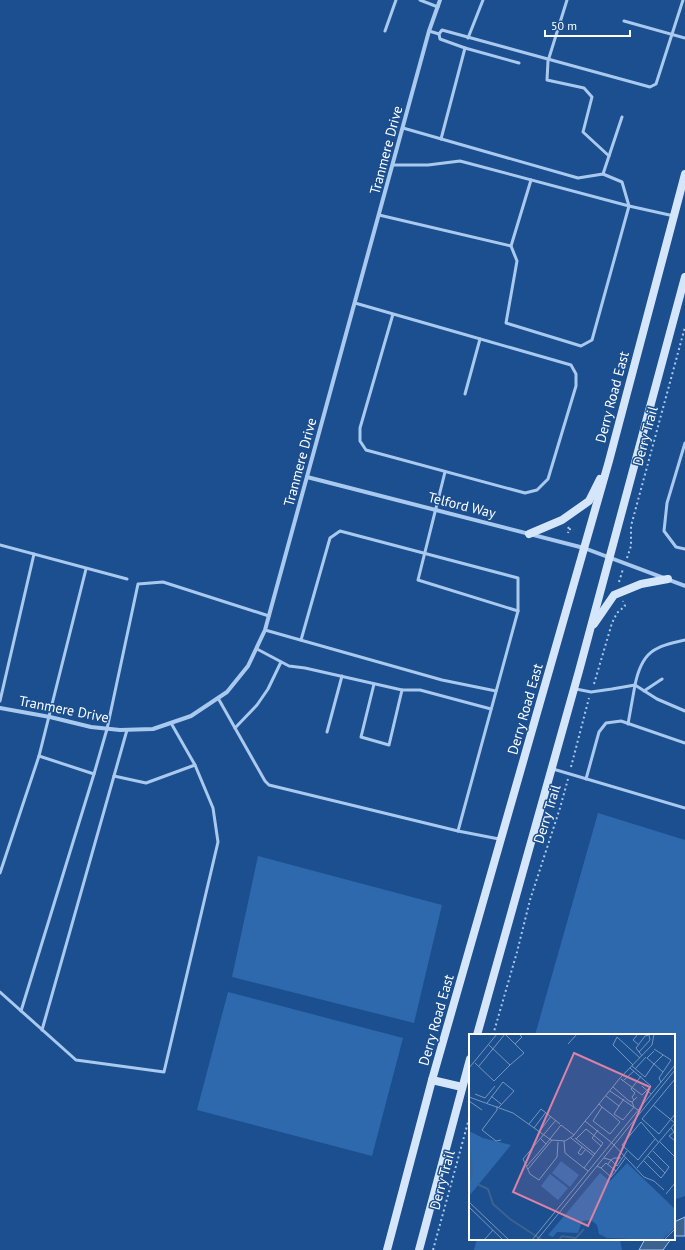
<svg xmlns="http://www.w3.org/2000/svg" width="685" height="1250" viewBox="0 0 685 1250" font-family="'PT Sans',sans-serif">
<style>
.green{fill:#2e69ad}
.water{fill:#3c6290;stroke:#9cc4f0}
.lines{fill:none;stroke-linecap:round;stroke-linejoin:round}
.path{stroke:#a9c9ee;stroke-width:2;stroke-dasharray:2 3;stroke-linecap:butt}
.lane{stroke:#a9c9ee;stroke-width:3}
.street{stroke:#a9c9ee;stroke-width:4}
.secondary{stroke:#d6e6fa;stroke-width:8}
.labels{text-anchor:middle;stroke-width:3;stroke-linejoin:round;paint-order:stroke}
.street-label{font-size:14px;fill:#fff;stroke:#1b4f8f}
.inset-river{fill:none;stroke:#3c6290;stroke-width:2}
.inset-road{fill:none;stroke:#7695bc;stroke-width:1}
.view{fill:#dd80a5;fill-opacity:0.15;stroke:#dd80a5;stroke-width:2}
.inset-edge{fill:none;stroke:#fff;stroke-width:2}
</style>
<rect width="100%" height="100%" fill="#1b4f8f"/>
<g class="green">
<polygon points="598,813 685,840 685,1196 674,1200 674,1035 535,1035"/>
<polygon points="258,856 442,905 414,1023 232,977"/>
<polygon points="228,992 403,1038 372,1156 197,1110"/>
<polygon points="477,1239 620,1239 622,1250 474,1250"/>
</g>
<g class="water">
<polygon points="685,1217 685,1236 674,1236 674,1222"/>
<polygon points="645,1239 671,1239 663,1250 639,1250"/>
</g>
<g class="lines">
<g class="path">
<polyline points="568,527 569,529 568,533"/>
<polyline points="569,529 574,530"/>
<polyline points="627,558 631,546 631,526 685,327"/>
<polyline points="619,582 623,569"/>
<polyline points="594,684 612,623 617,613 625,606 623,601"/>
<polyline points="571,767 589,698"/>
<polyline points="493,1035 517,952 530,900 560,808 568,779"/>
<polyline points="433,1250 470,1115"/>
</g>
<g class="lane">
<polyline points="420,0 438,7"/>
<polyline points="567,0 548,61 547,80 584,88 592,97 583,132 609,156"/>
<polyline points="624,21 685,38"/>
<polyline points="385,31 396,0"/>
<polyline points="429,31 439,34"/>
<polyline points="468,38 483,0"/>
<polyline points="465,48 440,39 439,34 442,30 650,87 656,84 683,0"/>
<polyline points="403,128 578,178 603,174 622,117"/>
<polyline points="441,139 465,48 519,63"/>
<polyline points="393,165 428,165 460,161 629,206 674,216"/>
<polyline points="379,215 511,246 531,180"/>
<polyline points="511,246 517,261 506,323 581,346 592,340 629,206 622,182 603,174"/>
<path d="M355 303C427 324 499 344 571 365L576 374V386L548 479 537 490 525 493 366 450 360 441V428L393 314"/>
<polyline points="465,394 480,339"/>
<polyline points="685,443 667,503 664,531 676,547 685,549"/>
<polyline points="445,472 418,580 518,611 458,831 499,839"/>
<polyline points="0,545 127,579"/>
<polyline points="265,630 442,680 496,691"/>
<polyline points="301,640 330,538 340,531 518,578 518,611"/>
<path d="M685 640C654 647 642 651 635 685L657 699 685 711"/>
<polyline points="257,649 289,666 305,668 402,690 420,690 491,709"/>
<polyline points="374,684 361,737 389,745 402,690"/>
<polyline points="576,689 591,692 612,689 635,685 628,724"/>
<polyline points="644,691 662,679"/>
<polyline points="218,698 265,781 269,785 458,831"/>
<polyline points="0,701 34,554"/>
<polyline points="235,728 257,705 268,689 281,662"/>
<polyline points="327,732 342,676"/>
<polyline points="39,756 94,774 107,729 138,584 163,582 269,616"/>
<polyline points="553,769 685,808"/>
<polyline points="114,776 146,783 195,765"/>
<polyline points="586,779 599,732 606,723 621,721 685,743"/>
<polyline points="0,873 39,756 86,569"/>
<polyline points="0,992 76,1060 164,1072 218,842 213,808 195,765 171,723"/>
<polyline points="21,1011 94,774"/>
<polyline points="42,1030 127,730"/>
</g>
<g class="street">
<polyline points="307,477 584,548 685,586"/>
<polyline points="0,708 50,717 91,727 120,730 153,729 191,716 227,692 248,666 265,630 429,31 440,0"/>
</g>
<g class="secondary">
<polyline points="529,534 562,520 589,501 600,479"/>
<polyline points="594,624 614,595 641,584 668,579"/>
<polyline points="477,1035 579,671 685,277"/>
<polyline points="432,1080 462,1087"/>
<polyline points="387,1250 432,1080 609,461 685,174"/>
<polyline points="419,1250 470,1059"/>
</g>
</g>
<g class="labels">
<g class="street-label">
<text transform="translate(386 150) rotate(-75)" y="5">Tranmere Drive</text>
<text transform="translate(612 397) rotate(-75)" y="5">Derry Road East</text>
<text transform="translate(645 436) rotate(-75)" y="5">Derry Trail</text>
<text transform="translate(300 462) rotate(-75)" y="5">Tranmere Drive</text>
<text transform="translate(462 505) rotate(14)" y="5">Telford Way</text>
<text transform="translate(64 709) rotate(11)" y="5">Tranmere Drive</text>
<text transform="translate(525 709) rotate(-74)" y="5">Derry Road East</text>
<text transform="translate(547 814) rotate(-73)" y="5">Derry Trail</text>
<text transform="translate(436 1020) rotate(-74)" y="5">Derry Road East</text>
<text transform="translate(442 1180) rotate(-75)" y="5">Derry Trail</text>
</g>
</g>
<g transform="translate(469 1034)">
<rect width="206" height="206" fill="#1b4f8f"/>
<path d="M0 97 14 104 42 111 1 161ZM92 127 110 141 101 153 83 139ZM158 129 206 175V194L193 206 138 204 130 200 128 191 122 186 113 187 109 199 88 198 84 203 79 201 131 139 141 147ZM81 140 99 154 89 166 72 152Z" fill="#2e69ad"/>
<path class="inset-river" d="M0 118 3 135 2 145M8 150 19 155 24 170 41 185 73 206M90 206 93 202 106 204M105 206 115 195"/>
<path class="inset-road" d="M36 0 55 19 41 31M169 0 164 6 170 11M46 10 53 3 50 0M99 10 108 0M185 15 202 26 194 38M185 17 178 24 185 30 194 21M170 18 181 6 180 1 176 2 167 14 173 22M6 29 25 47 41 31 20 11M164 31 144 11 148 3 171 24M10 32 36 0M163 32 176 43 185 30 194 38 190 44 192 48M0 34 28 0M166 35 177 23M206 45 173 85 190 100 206 80M155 46 165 37M154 47 152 45 173 61 182 52 161 34M173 52 182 60M144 53 160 67 163 68 168 63M141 57 169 76M6 60 16 64 26 52M22 62 32 70M137 62 150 72 155 65M0 63 44 79 82 106 96 107 104 102 151 44 183 11 185 0M165 66 163 63 166 59 162 55 172 42M0 67 13 76M18 69 34 48 45 57 30 73M130 70 133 73 142 80 151 88 141 100 124 87 133 73M184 71 206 89M28 72V76L13 96 27 107 32 106M150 72 145 80 154 86 165 73 163 68M87 86 54 125 61 140 70 146 88 123 89 108M116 87 143 109 175 143 185 147 195 156M60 90 72 75 91 90M65 94 77 78M202 94 205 98 200 102 206 107M70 98 82 82M102 104 125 122M106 104 126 120M72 105 77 110 92 91 105 101M107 105 117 95 134 109 132 112M186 105 169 126 153 111 172 88 190 109M95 107 96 119 115 134M191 108 206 123M113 113 109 119 112 121 116 116M184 117 200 133 196 139M135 124 142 126 139 130M152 124H145L142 126 148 132 158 117M175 127 192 144 196 139 179 122M58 132 77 110M128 132 132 134 142 143 147 137 137 129 132 134M168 134 206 89M59 135 83 106M119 137 115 134 132 112 123 104 129 96M147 137 157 123M197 160 206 149M0 168 40 206M0 173 34 206M15 206 24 196M63 206 206 31M68 206 206 36M195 206 206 195"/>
<path class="view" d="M105 19 181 53 119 192 44 158Z"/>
<rect width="206" height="206" class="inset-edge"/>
</g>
<path d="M545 30v6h85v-6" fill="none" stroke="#ffffff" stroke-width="2"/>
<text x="551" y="30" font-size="12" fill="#ffffff" stroke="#1b4f8f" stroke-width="3" paint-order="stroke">50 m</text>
</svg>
